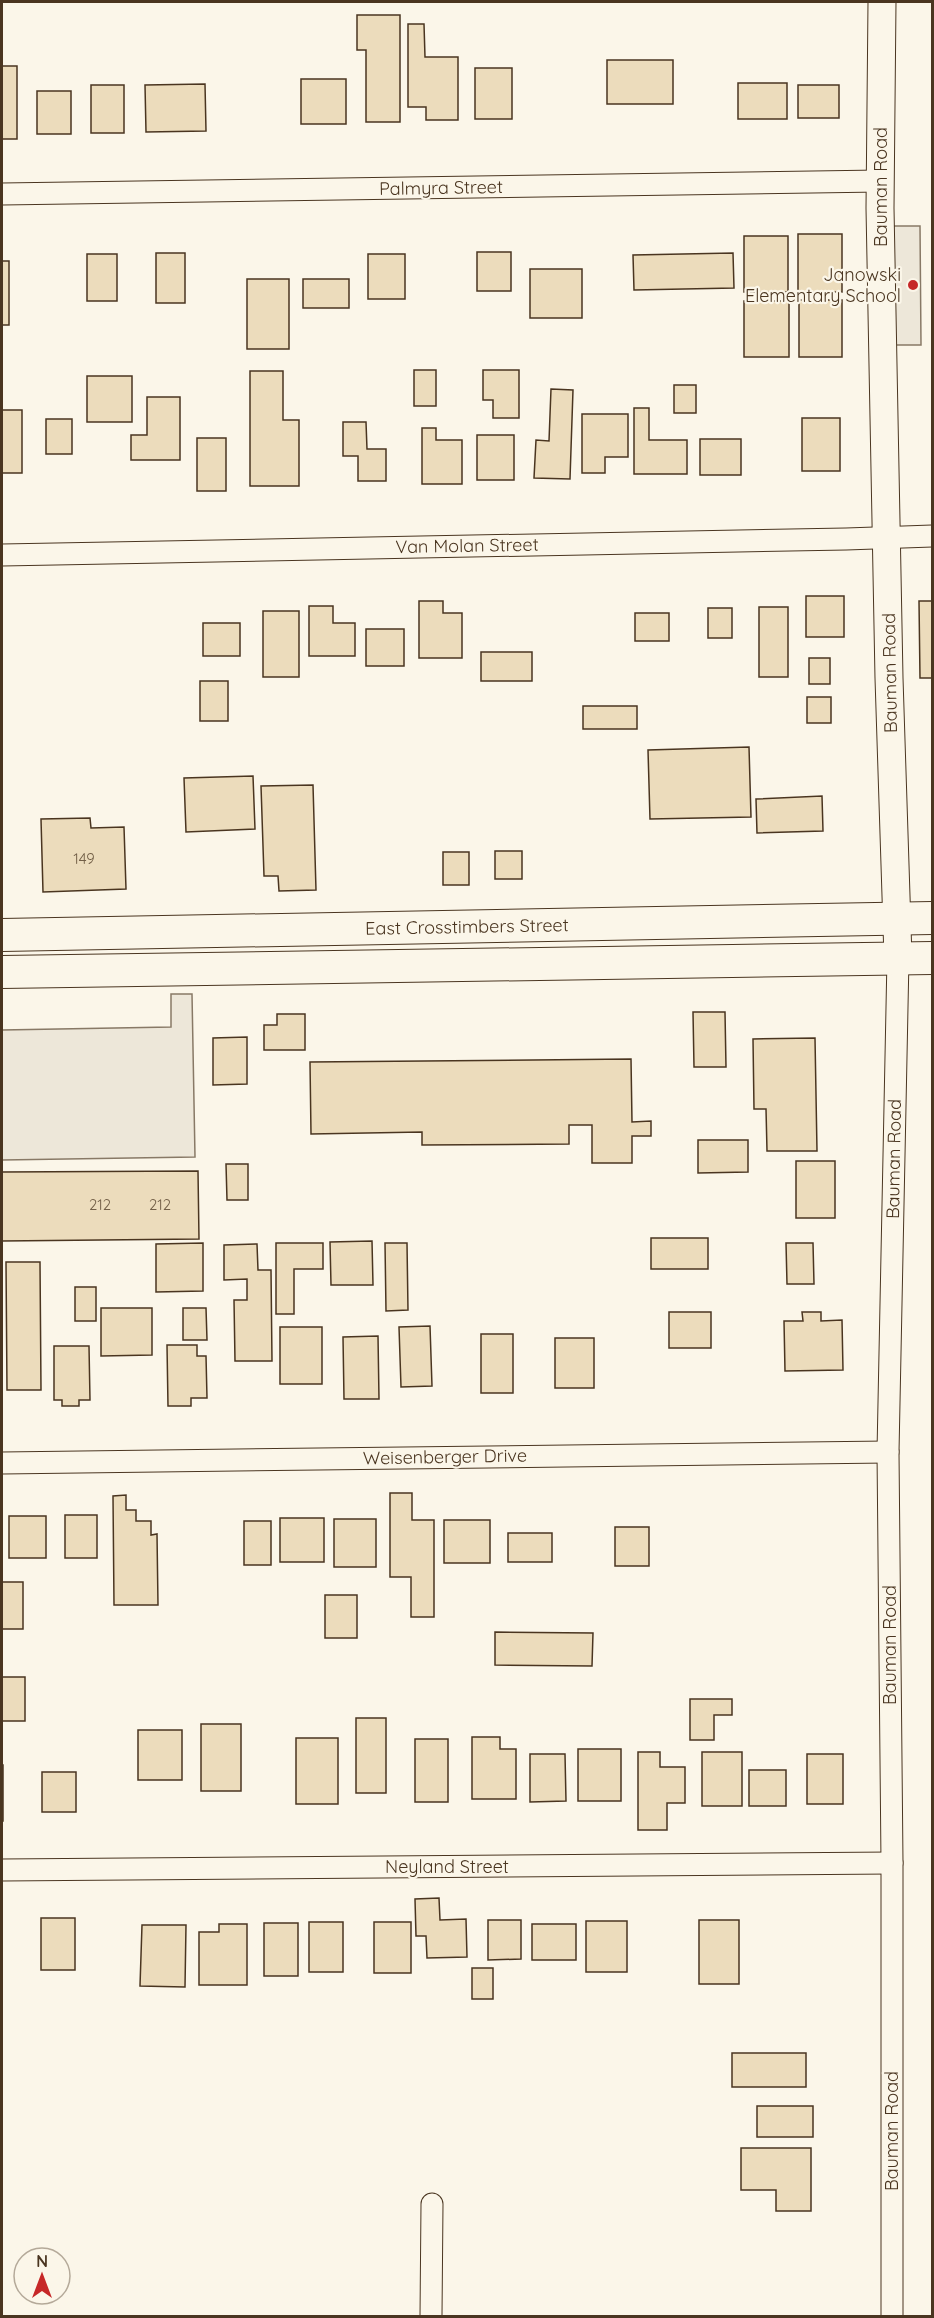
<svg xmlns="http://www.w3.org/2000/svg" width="934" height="2318" viewBox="0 0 934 2318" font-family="Quicksand,sans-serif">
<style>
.parking{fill:#ede7d9;stroke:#887966;stroke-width:1.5}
.building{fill:#ecdcbc;stroke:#4a3520;stroke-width:1.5}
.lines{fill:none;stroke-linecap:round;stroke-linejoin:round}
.minor-casing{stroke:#4a3520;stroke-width:23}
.tertiary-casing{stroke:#4a3520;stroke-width:29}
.secondary-casing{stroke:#4a3520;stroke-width:34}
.minor{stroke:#fbf6e9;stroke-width:21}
.tertiary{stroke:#fbf6e9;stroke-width:27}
.secondary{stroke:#fbf6e9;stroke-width:32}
.poi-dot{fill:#c62828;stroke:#fbf6e9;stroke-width:2}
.labels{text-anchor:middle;stroke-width:4.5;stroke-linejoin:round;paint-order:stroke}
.number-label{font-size:15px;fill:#725f47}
.street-label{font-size:18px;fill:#4a3520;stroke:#fbf6e9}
.poi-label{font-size:18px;fill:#4a3520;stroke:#fbf6e9;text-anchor:end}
</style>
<rect width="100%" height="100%" fill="#fbf6e9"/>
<g class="parking">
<polygon points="881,226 920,226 921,345 883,345"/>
<polygon points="171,994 192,994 195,1157 2,1160 2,1030 171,1027"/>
</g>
<g class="building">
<polygon points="357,15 400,15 400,122 366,122 366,50 357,50"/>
<polygon points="408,24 424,24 425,57 458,57 458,120 426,120 426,107 408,107"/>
<rect x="607" y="60" width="66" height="44"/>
<rect x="2" y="66" width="15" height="73"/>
<rect x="475" y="68" width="37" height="51"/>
<rect x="301" y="79" width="45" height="45"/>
<rect x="738" y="83" width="49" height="36"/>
<polygon points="205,84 206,131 146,132 145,85"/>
<rect x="91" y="85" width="33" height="48"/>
<rect x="798" y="85" width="41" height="33"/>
<rect x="37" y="91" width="34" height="43"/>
<rect x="798" y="234" width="44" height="58"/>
<rect x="744" y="236" width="44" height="56"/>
<rect x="477" y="252" width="34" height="39"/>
<rect x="156" y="253" width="29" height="50"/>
<polygon points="733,253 734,288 634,290 633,255"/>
<rect x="87" y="254" width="30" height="47"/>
<rect x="368" y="254" width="37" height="45"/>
<rect x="2" y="261" width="7" height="64"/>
<rect x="530" y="269" width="52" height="49"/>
<rect x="247" y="279" width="42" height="70"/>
<rect x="303" y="279" width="46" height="29"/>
<rect x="799" y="300" width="43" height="57"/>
<rect x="744" y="301" width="45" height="56"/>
<rect x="414" y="370" width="22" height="36"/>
<polygon points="483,370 519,370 519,418 493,418 493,400 483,400"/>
<polygon points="250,371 283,371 283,420 299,420 299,486 250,486"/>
<rect x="87" y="376" width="45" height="46"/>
<rect x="674" y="385" width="22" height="28"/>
<polygon points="551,389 573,390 570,479 534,478 536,440 549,441"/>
<polygon points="147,397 180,397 180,460 131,460 131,435 147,435"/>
<polygon points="634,408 649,408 649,440 687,440 687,474 634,474"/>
<rect x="2" y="410" width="20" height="63"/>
<polygon points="582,414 628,414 628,457 605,457 605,473 582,473"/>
<rect x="802" y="418" width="38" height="53"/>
<rect x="46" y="419" width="26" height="35"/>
<polygon points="343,422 366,422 367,449 386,449 386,481 358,481 358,456 343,456"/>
<polygon points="422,428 436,428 436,440 462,440 462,484 422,484"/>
<rect x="477" y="435" width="37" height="45"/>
<rect x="197" y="438" width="29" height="53"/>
<rect x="700" y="439" width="41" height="36"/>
<rect x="806" y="596" width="38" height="41"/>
<polygon points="419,601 443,601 443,613 462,613 462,658 419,658"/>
<polygon points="919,601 932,601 932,678 920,678"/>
<polygon points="309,606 333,606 333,623 355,623 355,656 309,656"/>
<rect x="759" y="607" width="29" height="70"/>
<rect x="708" y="608" width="24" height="30"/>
<rect x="263" y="611" width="36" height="66"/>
<rect x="635" y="613" width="34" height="28"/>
<rect x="203" y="623" width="37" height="33"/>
<rect x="366" y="629" width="38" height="37"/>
<rect x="481" y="652" width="51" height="29"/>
<rect x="809" y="658" width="21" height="26"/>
<rect x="200" y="681" width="28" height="40"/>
<rect x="807" y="697" width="24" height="26"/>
<rect x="583" y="706" width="54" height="23"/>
<polygon points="749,747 751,817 650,819 648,750"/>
<polygon points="253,776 255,829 186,832 184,778"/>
<polygon points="313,785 316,890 279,891 278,876 264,876 261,786"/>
<polygon points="822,796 823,831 757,833 756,799"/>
<polygon points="90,818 91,828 124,827 126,889 43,892 41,819"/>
<rect x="495" y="851" width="27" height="28"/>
<rect x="443" y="852" width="26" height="33"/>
<polygon points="693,1012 725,1012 726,1067 694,1067"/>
<polygon points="277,1014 305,1014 305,1050 264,1050 264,1025 277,1025"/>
<polygon points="247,1037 247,1084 213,1085 213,1038"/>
<polygon points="815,1038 817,1151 767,1151 766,1109 754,1109 753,1039"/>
<polygon points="631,1059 632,1122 651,1121 651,1136 632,1136 632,1163 592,1163 592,1125 569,1125 569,1144 422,1145 422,1132 311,1134 310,1062"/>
<polygon points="698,1140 748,1140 748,1172 698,1173"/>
<rect x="796" y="1161" width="39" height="57"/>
<polygon points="226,1164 248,1164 248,1200 227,1200"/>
<polygon points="198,1171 199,1239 2,1241 2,1172"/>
<rect x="651" y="1238" width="57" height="31"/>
<polygon points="372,1241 373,1285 331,1285 330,1242"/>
<polygon points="203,1243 203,1291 156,1292 156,1244"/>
<polygon points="276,1243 323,1243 323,1269 294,1269 294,1314 276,1314"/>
<polygon points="385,1243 407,1243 408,1310 386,1311"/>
<polygon points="786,1243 813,1243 814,1284 787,1284"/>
<polygon points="257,1244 258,1270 271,1270 272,1361 235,1361 234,1300 247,1300 247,1279 224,1280 224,1245"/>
<polygon points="6,1262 40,1262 41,1390 7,1390"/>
<rect x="75" y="1287" width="21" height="34"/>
<polygon points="101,1308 152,1308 152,1355 101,1356"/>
<polygon points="183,1308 206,1308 207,1340 183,1340"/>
<rect x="669" y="1312" width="42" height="36"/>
<polygon points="802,1312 821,1312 821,1321 842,1320 843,1370 785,1371 784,1321 803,1321"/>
<polygon points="430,1326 432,1386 401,1387 399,1327"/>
<rect x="280" y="1327" width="42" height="57"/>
<rect x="481" y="1334" width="32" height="59"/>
<polygon points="378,1336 379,1399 344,1399 343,1337"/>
<rect x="555" y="1338" width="39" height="50"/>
<polygon points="167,1345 197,1345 197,1356 206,1356 207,1398 191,1398 191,1406 168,1406"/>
<polygon points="54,1346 89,1346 90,1400 79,1400 79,1406 62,1406 62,1400 54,1400"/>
<polygon points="390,1493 412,1493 412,1520 434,1520 434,1617 411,1617 411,1577 390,1577"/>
<polygon points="126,1495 126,1510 136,1510 136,1521 151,1521 151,1535 157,1534 158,1605 114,1605 113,1496"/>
<rect x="65" y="1515" width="32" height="43"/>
<rect x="9" y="1516" width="37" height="42"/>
<rect x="280" y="1518" width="44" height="44"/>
<rect x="334" y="1519" width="42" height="48"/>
<rect x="444" y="1520" width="46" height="43"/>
<rect x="244" y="1521" width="27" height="44"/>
<rect x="615" y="1527" width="34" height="39"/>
<rect x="508" y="1533" width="44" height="29"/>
<rect x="2" y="1582" width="21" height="47"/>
<rect x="325" y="1595" width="32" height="43"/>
<polygon points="495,1632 593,1633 592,1666 495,1665"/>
<rect x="2" y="1677" width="23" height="44"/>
<polygon points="690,1699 732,1699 732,1715 714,1715 714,1740 690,1740"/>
<rect x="356" y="1718" width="30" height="75"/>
<rect x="201" y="1724" width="40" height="67"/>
<rect x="138" y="1730" width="44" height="50"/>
<polygon points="472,1737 500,1737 500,1749 516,1749 516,1799 472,1799"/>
<rect x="296" y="1738" width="42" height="66"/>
<rect x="415" y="1739" width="33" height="63"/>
<rect x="578" y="1749" width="43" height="52"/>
<polygon points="638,1752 660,1752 660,1767 685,1767 685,1803 667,1803 667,1830 638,1830"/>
<rect x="702" y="1752" width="40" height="54"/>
<polygon points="530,1754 565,1754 566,1801 530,1802"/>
<rect x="807" y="1754" width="36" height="50"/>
<rect x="2" y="1765" width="1" height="56"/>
<rect x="749" y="1770" width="37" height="36"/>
<rect x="42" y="1772" width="34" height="40"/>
<polygon points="439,1898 440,1920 466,1919 467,1957 427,1958 426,1936 416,1936 415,1899"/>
<rect x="41" y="1918" width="34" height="52"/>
<polygon points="488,1920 521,1920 521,1959 488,1960"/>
<rect x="699" y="1920" width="40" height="64"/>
<rect x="586" y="1921" width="41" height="51"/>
<rect x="309" y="1922" width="34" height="50"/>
<rect x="374" y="1922" width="37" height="51"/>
<rect x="264" y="1923" width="34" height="53"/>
<polygon points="219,1924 247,1924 247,1985 199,1985 199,1932 219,1932"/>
<rect x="532" y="1924" width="44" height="36"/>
<polygon points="142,1925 186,1925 185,1987 140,1986"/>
<rect x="472" y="1968" width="21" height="31"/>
<rect x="732" y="2053" width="74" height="34"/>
<rect x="757" y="2106" width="56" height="31"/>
<polygon points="741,2148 811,2148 811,2211 776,2211 776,2190 741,2190"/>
</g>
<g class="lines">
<g class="minor-casing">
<g id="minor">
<polyline points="2,194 880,181"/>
<polyline points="2,555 846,539 932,536"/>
<polyline points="2,1463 888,1452"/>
<polyline points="2,1870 892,1863"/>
<polyline points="431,2316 432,2204"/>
<polyline points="892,2316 892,1863 888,1452 898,958"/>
</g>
</g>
<g class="tertiary-casing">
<polyline id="tertiary" points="882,2 880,208 889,678 898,958"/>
</g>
<g class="secondary-casing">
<g id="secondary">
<polyline points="2,935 932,918"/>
<polyline points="2,972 932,958"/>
</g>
</g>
<use href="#minor" class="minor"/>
<use href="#tertiary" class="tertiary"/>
<use href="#secondary" class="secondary"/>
</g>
<circle class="poi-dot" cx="913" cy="285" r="6"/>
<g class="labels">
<g class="number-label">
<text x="84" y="864">149</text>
<text x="100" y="1210">212</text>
<text x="160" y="1210">212</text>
</g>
<g class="street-label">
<text transform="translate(881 187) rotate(-90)" y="6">Bauman Road</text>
<text transform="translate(441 188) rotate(-1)" y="6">Palmyra Street</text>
<text transform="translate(467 546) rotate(-1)" y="6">Van Molan Street</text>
<text transform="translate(890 673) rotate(-91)" y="6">Bauman Road</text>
<text transform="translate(467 927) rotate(-1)" y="6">East Crosstimbers Street</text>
<text transform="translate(894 1159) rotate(-89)" y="6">Bauman Road</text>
<text transform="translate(445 1457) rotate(-1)" y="6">Weisenberger Drive</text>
<text transform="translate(890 1645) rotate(-90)" y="6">Bauman Road</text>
<text x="447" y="1873">Neyland Street</text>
<text transform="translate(892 2131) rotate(-90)" y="6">Bauman Road</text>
</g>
<g class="poi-label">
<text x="901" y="281">Janowski<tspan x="901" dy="21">Elementary School</tspan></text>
</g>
</g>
<rect width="934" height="2318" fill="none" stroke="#4a3520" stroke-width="6"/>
<g transform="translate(42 2276)"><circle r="28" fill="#fbf6e9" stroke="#b4a999" stroke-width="1.5"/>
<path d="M0-4.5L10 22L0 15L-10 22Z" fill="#c62828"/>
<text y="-9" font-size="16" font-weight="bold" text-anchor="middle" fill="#4a3520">N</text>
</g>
</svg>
